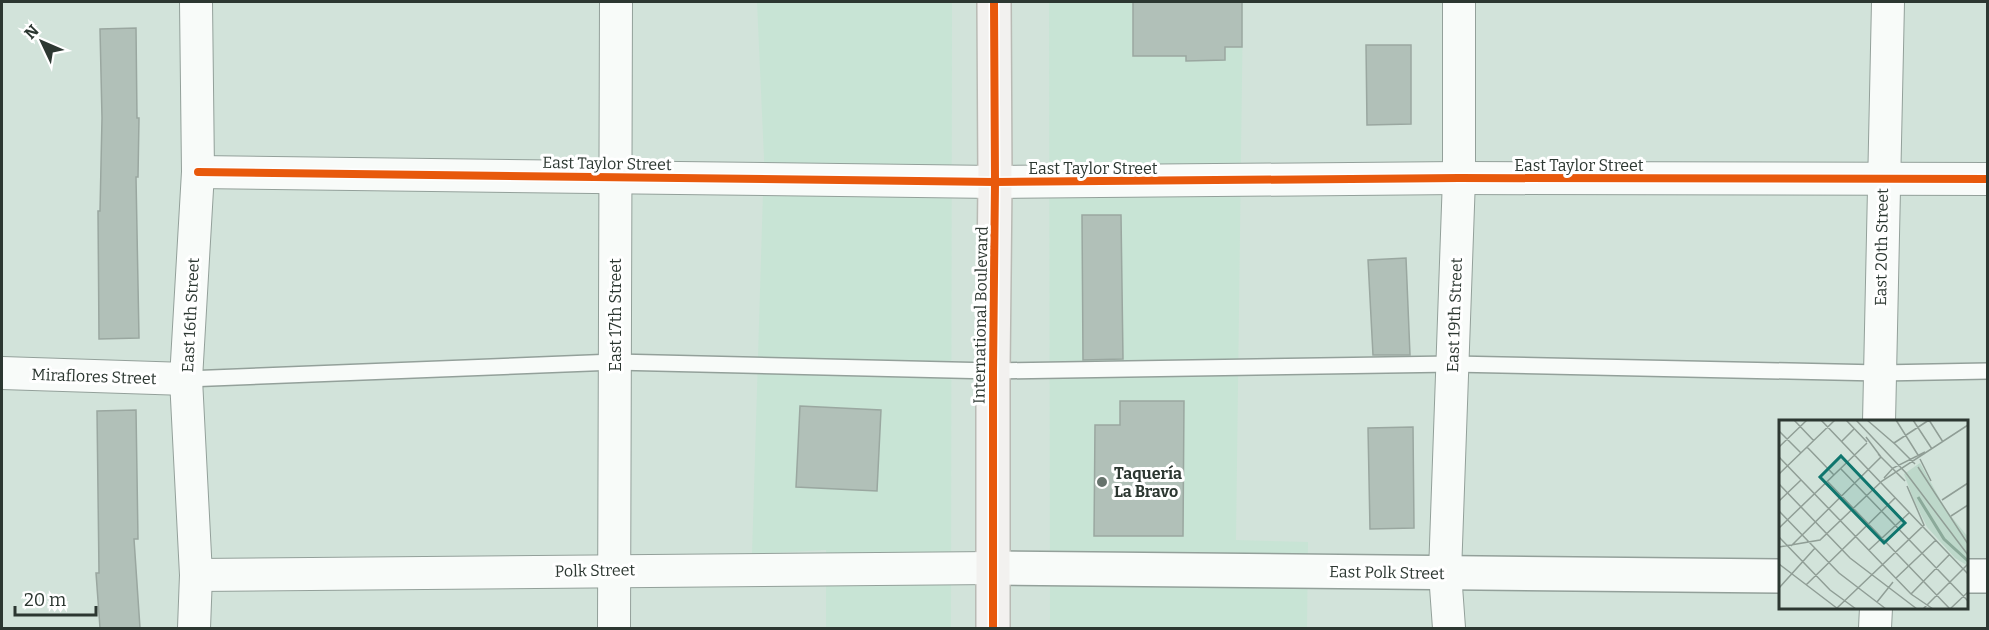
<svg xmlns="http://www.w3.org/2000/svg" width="1989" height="630" viewBox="0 0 1989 630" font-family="Bitter,serif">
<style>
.built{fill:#c8e4d5}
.building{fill:#b1c0b8;stroke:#9aa7a0;stroke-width:1.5}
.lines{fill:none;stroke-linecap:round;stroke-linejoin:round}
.lane-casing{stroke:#93a09a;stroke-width:18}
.street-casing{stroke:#93a09a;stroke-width:34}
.secondary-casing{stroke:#93a09a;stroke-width:36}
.primary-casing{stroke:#b9bab4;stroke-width:36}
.lane{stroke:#f8fbf9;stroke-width:15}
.street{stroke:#f8fbf9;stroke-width:32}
.secondary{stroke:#f8fbf9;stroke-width:33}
.primary{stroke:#f2f1ef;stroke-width:33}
.cycleway-casing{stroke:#fff;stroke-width:11}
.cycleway{stroke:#e8590c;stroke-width:8}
.poi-dot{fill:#66736c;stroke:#fff;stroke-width:2}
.labels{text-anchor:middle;stroke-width:6;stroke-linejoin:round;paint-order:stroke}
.street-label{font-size:16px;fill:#2c3731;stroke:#fff}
.poi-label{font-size:16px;font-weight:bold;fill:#2c3731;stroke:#fff;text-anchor:start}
.inset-river{fill:none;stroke:#8baa9a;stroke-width:3}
.inset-road{fill:none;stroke:#909e96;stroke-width:1.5}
.view{fill:#0f766e;fill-opacity:0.15;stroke:#0f766e;stroke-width:3}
.inset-edge{fill:none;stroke:#2c3731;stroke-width:3}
</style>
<rect width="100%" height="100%" fill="#d2e3da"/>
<g class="built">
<polygon points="757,2 952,2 951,628 826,628 826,550 752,554 764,159"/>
<polygon points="1049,2 1243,2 1236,540 1308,542 1307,628 1050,628"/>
</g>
<g class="building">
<polygon points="1133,2 1242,2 1242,47 1225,47 1225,60 1186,61 1186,56 1133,56"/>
<polygon points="136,28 137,118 139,118 138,177 136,177 139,338 99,339 98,211 100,211 102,118 100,29"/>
<polygon points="1366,45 1411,45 1411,124 1367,125"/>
<polygon points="1082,215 1121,215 1123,359 1083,360"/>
<polygon points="1406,258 1410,355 1373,355 1368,260"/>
<polygon points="1120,401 1184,401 1183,536 1094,536 1095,425 1120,425"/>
<polygon points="800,406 881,410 877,491 796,487"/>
<polygon points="136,410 138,539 134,539 140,628 100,628 96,573 99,573 97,411"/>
<polygon points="1413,427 1414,528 1370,529 1368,428"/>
</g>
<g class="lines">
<g class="lane-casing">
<polyline id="lane" points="186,379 615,362 993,371 1453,364 1880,373 1988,371"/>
</g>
<g class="street-casing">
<g id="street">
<polyline points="198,172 995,182 1459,178 1988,179"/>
<polyline points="2,373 186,379"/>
<polyline points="1879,422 1888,2"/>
<polyline points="196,575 994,568"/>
<polyline points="194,628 196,575 186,379 198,172 196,2"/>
<polyline points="614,628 616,2"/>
<polyline points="1449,628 1445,573 1459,178 1459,2"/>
<polyline points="1875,628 1876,608"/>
</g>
</g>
<g class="secondary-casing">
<g id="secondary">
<polyline points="994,568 1780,576"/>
<polyline points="1966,576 1988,576"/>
</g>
</g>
<g class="primary-casing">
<polyline id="primary" points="993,628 993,371 995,182 994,2"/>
</g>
<use href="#lane" class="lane"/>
<use href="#street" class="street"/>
<use href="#secondary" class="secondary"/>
<use href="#primary" class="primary"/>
<g class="cycleway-casing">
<g id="cycleway">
<polyline points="198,172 995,182 1459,178 1988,179"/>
<polyline points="993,628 993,371 995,182 994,2"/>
</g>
</g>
<use href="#cycleway" class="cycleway"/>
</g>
<circle class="poi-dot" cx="1102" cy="482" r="6"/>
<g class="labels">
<g class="street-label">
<text transform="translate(607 163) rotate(1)" y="6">East Taylor Street</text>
<text x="1579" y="171">East Taylor Street</text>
<text x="1093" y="174">East Taylor Street</text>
<text transform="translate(1881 247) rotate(-89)" y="6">East 20th Street</text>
<text transform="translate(190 315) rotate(-87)" y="6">East 16th Street</text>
<text transform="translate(615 315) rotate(-90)" y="6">East 17th Street</text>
<text transform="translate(980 315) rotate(-89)" y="6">International Boulevard</text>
<text transform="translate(1454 315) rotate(-88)" y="6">East 19th Street</text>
<text transform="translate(94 376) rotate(2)" y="6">Miraflores Street</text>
<text transform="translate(595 570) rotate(-1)" y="6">Polk Street</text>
<text transform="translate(1387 572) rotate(1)" y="6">East Polk Street</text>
</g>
<g class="poi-label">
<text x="1114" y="479">Taquería<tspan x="1114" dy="18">La Bravo</tspan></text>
</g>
</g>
<g transform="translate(1779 420)">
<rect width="189" height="189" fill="#d2e3da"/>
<path d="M141 43 167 90 189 117V146L176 138 148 107 134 78 125 54Z" fill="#bdd8ca"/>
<path class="inset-river" d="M139 77 165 119 189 141"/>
<path class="inset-road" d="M15 0 35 21M42 0 189 154M67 0 88 22M77 0 127 53 189 135M88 0 117 25M117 0 139 35M134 0 153 29M150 0 164 22M0 11 22 33M87 17 102 37M62 22 75 9M114 22 136 44M115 23 150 0M0 27 28 0M28 27 55 55M99 34 126 61M0 37 132 174 154 189M141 39 152 61M139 47 189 124M62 49 189 181M0 54 56 0M105 58 114 48 146 32M49 62 171 189 189 172M0 64 71 138 138 189M163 80 189 63M0 81 22 60M0 91 60 153 107 189M172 96 189 85M0 108 88 23M0 117 51 170 77 189M12 126 102 37M0 127 41 120 103 61 189 5M90 130 130 93M0 144 59 189M117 158 157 120M27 165 116 78M0 168 36 128M132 174 171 134M98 182 114 162M58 188 145 105 128 66M144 189 189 144"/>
<path class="view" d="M62 36 126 103 105 123 41 57Z"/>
<rect width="189" height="189" class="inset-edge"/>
</g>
<rect width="1989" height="630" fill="none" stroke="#2c3731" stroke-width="6"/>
<g transform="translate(42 42) rotate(314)" stroke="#ffffff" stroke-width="4.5" paint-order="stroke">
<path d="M0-4.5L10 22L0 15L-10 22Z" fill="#2c3731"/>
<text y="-9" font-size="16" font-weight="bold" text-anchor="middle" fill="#2c3731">N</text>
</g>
<path d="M15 606v9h81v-9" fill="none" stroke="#2c3731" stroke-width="3"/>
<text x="24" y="606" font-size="18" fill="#2c3731" stroke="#ffffff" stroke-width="4.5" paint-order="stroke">20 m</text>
</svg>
